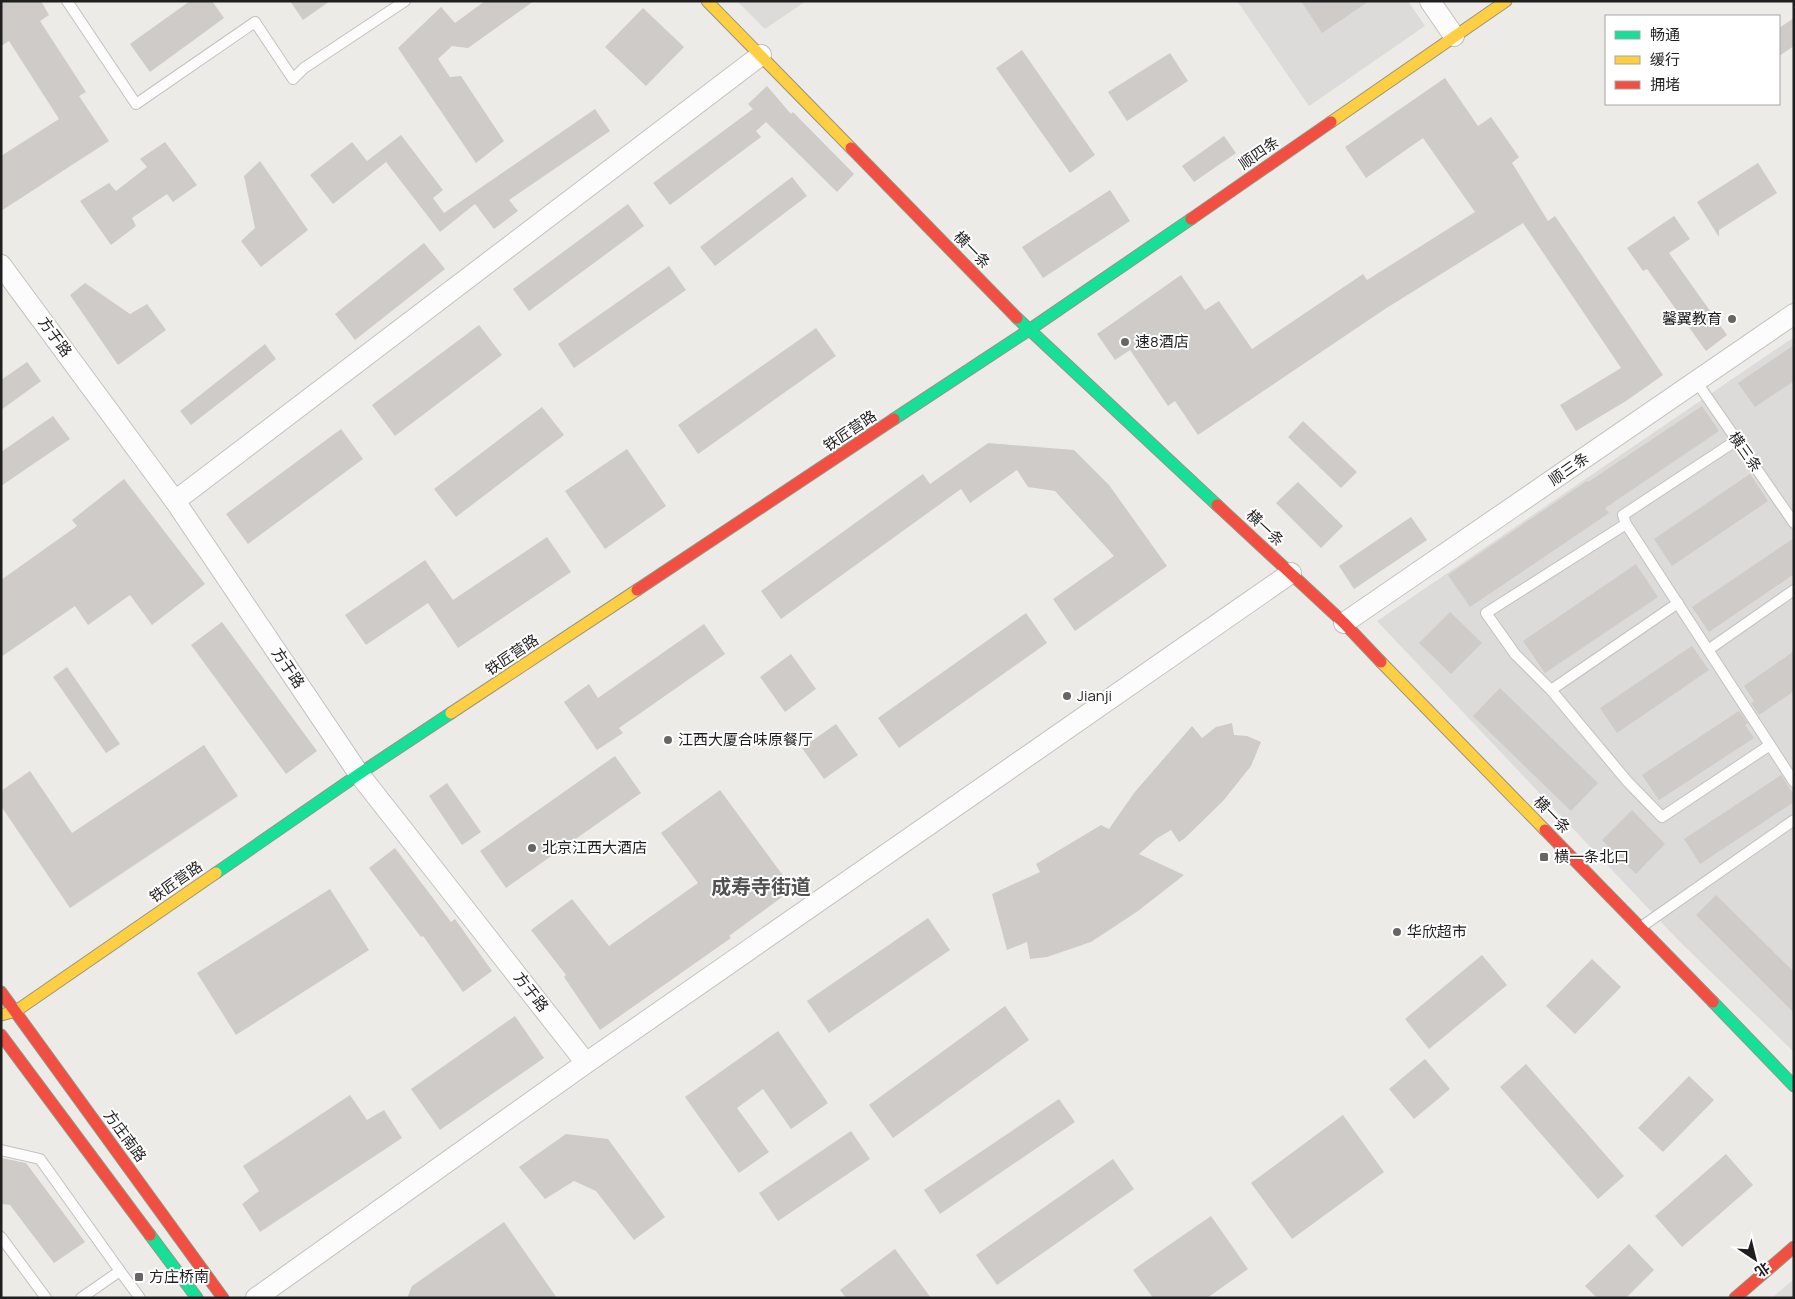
<svg xmlns="http://www.w3.org/2000/svg" width="1795" height="1299" viewBox="0 0 1795 1299" font-family="Manrope,'Noto Sans SC',sans-serif">
<style>
.residential{fill:#dcdbd9}
.parking{fill:#dddcdb}
.building{fill:#cecbc9}
.lines{fill:none;stroke-linecap:round;stroke-linejoin:round}
.lane-casing{stroke:#c3c2c0;stroke-width:12}
.street-casing{stroke:#c3c2c0;stroke-width:22}
.fast-casing{stroke:#969582;stroke-width:13}
.slow-casing{stroke:#969582;stroke-width:13}
.jam-casing{stroke:#969582;stroke-width:13}
.lane{stroke:#fcfcfc;stroke-width:10}
.street{stroke:#fcfcfc;stroke-width:20}
.fast{stroke:#16e098;stroke-width:11}
.slow{stroke:#ffcf43;stroke-width:11}
.jam{stroke:#f24e42;stroke-width:11}
.poi-dot{fill:#676665;stroke:#fff;stroke-width:2}
.labels{text-anchor:middle;stroke-width:4;stroke-linejoin:round;paint-order:stroke}
.street-label{font-size:15px;fill:#1f1f1f;stroke:#fff}
.poi-label{font-size:15px;fill:#1f1f1f;stroke:#fff;text-anchor:start}
.district-label{font-size:20px;font-weight:bold;fill:#525252;stroke:#fff}
</style>
<rect width="100%" height="100%" fill="#edebe8"/>
<g class="residential">
<polygon points="737,1 806,1 765,29"/>
<polygon points="1237,1 1408,1 1425,26 1309,106"/>
<polygon points="1794,337 1794,1052 1680,942 1377,621"/>
</g>
<polygon class="parking" points="1794,1279 1794,1298 1772,1298"/>
<g class="building">
<polygon points="1,1 41,1 49,15 40,21 86,92 79,96 109,141 1,211 1,156 59,119 9,41 1,46"/>
<polygon points="190,1 212,1 224,18 150,72 130,44"/>
<polygon points="290,1 330,1 303,20"/>
<polygon points="485,1 534,1 468,48 452,46 438,59 450,77 461,76 504,141 476,163 398,48 441,7 455,23"/>
<polygon points="1301,1 1369,1 1322,33"/>
<polygon points="643,8 684,47 646,86 605,47"/>
<polygon points="1794,18 1794,46 1779,56 1779,28"/>
<polygon points="1022,50 1095,155 1070,173 996,68"/>
<polygon points="1170,53 1188,81 1127,121 1108,92"/>
<polygon points="1445,78 1478,126 1491,117 1519,157 1512,163 1548,221 1555,216 1663,375 1626,401 1576,431 1560,405 1621,368 1523,223 1385,309 1198,435 1175,401 1168,406 1130,350 1115,360 1097,334 1181,275 1205,310 1219,301 1252,349 1363,274 1367,280 1475,212 1423,138 1366,178 1345,147"/>
<polygon points="767,86 791,114 793,112 854,174 837,192 766,122 756,131 761,137 670,205 653,183 753,109 748,104"/>
<polygon points="595,109 610,131 509,200 518,211 494,229 475,204 440,232 386,162 333,204 310,175 352,142 367,161 401,135 443,190 433,198 444,213"/>
<polygon points="1224,136 1236,153 1194,182 1182,166"/>
<polygon points="165,142 197,185 173,202 167,194 132,218 136,226 111,245 80,201 109,183 116,191 147,167 140,159"/>
<polygon points="260,161 308,230 261,267 241,241 255,228 244,176"/>
<polygon points="1758,163 1777,193 1719,230 1719,237 1697,202"/>
<polygon points="792,177 807,196 715,266 700,247"/>
<polygon points="1110,190 1130,221 1043,278 1022,247"/>
<polygon points="628,204 644,226 529,311 513,289"/>
<polygon points="1674,216 1690,239 1669,253 1727,335 1706,351 1647,269 1643,271 1627,248"/>
<polygon points="424,243 445,269 355,340 335,314"/>
<polygon points="669,266 686,290 574,368 558,344"/>
<polygon points="85,283 130,314 147,304 166,330 118,365 70,295"/>
<polygon points="479,325 502,355 395,436 372,405"/>
<polygon points="816,328 836,356 698,454 678,425"/>
<polygon points="265,344 276,359 191,425 180,411"/>
<polygon points="1794,345 1794,381 1755,407 1738,383"/>
<polygon points="27,362 41,381 1,410 1,380"/>
<polygon points="1702,406 1719,431 1605,508 1609,513 1470,607 1448,575 1587,481 1588,482"/>
<polygon points="542,407 564,435 456,517 434,489"/>
<polygon points="53,416 70,439 1,486 1,452"/>
<polygon points="1303,421 1357,472 1341,488 1288,437"/>
<polygon points="341,429 363,459 248,544 226,514"/>
<polygon points="988,443 1074,450 1109,485 1167,566 1075,631 1053,599 1114,556 1055,491 1028,487 1017,470 970,503 961,489 781,619 761,591 923,474 930,484"/>
<polygon points="627,449 666,506 605,549 565,491"/>
<polygon points="1750,474 1768,501 1672,566 1654,539"/>
<polygon points="124,479 205,584 152,625 130,595 88,625 75,606 1,657 1,580 77,526 72,520"/>
<polygon points="1298,482 1343,526 1321,548 1276,503"/>
<polygon points="1411,517 1427,540 1354,589 1339,566"/>
<polygon points="547,537 571,572 458,648 428,603 366,645 345,615 425,560 453,600"/>
<polygon points="1794,538 1794,574 1709,632 1692,607"/>
<polygon points="1636,564 1658,597 1545,673 1523,641"/>
<polygon points="1450,612 1482,643 1451,674 1419,643"/>
<polygon points="1026,613 1047,643 899,748 878,718"/>
<polygon points="222,622 317,751 286,774 191,645"/>
<polygon points="704,624 725,654 619,728 623,733 597,750 564,702 589,684 598,698"/>
<polygon points="1692,646 1709,670 1617,733 1600,708"/>
<polygon points="1794,651 1794,691 1759,715 1751,703 1754,701 1744,686"/>
<polygon points="791,654 816,689 785,712 760,677"/>
<polygon points="67,667 120,744 106,753 53,677"/>
<polygon points="1500,688 1598,783 1571,811 1473,716"/>
<polygon points="1739,711 1748,723 1745,725 1754,738 1659,800 1642,775"/>
<polygon points="1232,723 1234,735 1247,736 1261,742 1251,766 1223,801 1185,838 1179,842 1171,830 1156,839 1139,854 1184,875 1138,911 1091,942 1047,957 1030,959 1027,942 1007,950 992,894 1040,872 1036,864 1101,825 1109,829 1134,793 1192,726 1202,738 1216,727"/>
<polygon points="836,724 858,755 824,779 802,748"/>
<polygon points="204,745 238,796 70,908 1,806 1,791 30,771 72,833"/>
<polygon points="615,756 641,793 506,888 480,851"/>
<polygon points="1781,775 1794,795 1794,802 1700,864 1684,839"/>
<polygon points="447,783 481,832 462,845 429,796"/>
<polygon points="720,790 793,889 729,936 731,938 600,1030 564,977 566,975 531,930 572,899 609,946 698,883 661,833"/>
<polygon points="1632,810 1665,844 1636,874 1602,840"/>
<polygon points="395,848 451,922 455,919 492,971 463,992 423,936 421,937 369,868"/>
<polygon points="330,889 369,950 236,1035 197,973"/>
<polygon points="1716,895 1794,972 1794,1013 1696,915"/>
<polygon points="928,918 950,950 829,1033 807,1001"/>
<polygon points="1482,955 1507,985 1429,1049 1405,1019"/>
<polygon points="1592,959 1621,987 1575,1034 1546,1006"/>
<polygon points="1005,1006 1029,1040 893,1138 869,1105"/>
<polygon points="515,1016 544,1058 440,1130 411,1089"/>
<polygon points="778,1031 828,1103 791,1129 763,1089 737,1108 769,1152 739,1173 685,1097"/>
<polygon points="1425,1059 1450,1089 1414,1119 1389,1089"/>
<polygon points="1526,1064 1624,1176 1598,1199 1500,1087"/>
<polygon points="1689,1076 1714,1100 1663,1152 1638,1128"/>
<polygon points="350,1095 367,1120 384,1110 402,1138 260,1232 242,1204 259,1191 243,1166"/>
<polygon points="1059,1099 1075,1122 940,1214 924,1190"/>
<polygon points="1343,1115 1384,1172 1292,1239 1251,1183"/>
<polygon points="851,1131 870,1159 778,1221 759,1193"/>
<polygon points="566,1134 608,1139 665,1217 634,1240 596,1191 574,1181 545,1199 519,1167"/>
<polygon points="1726,1154 1753,1185 1682,1247 1655,1216"/>
<polygon points="1,1158 26,1163 85,1242 54,1263 10,1205 1,1204"/>
<polygon points="1113,1159 1134,1189 997,1285 976,1255"/>
<polygon points="1211,1216 1248,1269 1207,1298 1153,1298 1133,1270"/>
<polygon points="504,1222 557,1298 407,1298 412,1286"/>
<polygon points="1629,1244 1654,1270 1626,1298 1597,1298 1585,1286"/>
<polygon points="895,1249 931,1298 846,1298 840,1290"/>
</g>
<g class="lines">
<g class="lane-casing">
<g id="lane">
<polyline points="67,1 136,104 255,22 293,79 304,68 405,1"/>
<polyline points="1696,381 1794,523"/>
<polyline points="1737,440 1623,515 1626,524 1794,782"/>
<polyline points="1626,524 1486,613 1515,654 1551,690 1627,781 1662,817 1770,745"/>
<polyline points="1708,650 1794,590"/>
<polyline points="1551,690 1678,603"/>
<polyline points="1641,927 1794,820"/>
<polyline points="1,1150 40,1159 120,1271 81,1298"/>
<polyline points="1,1237 46,1298"/>
<polyline points="120,1271 140,1298"/>
</g>
</g>
<g class="street-casing">
<g id="street">
<polyline points="1430,1 1454,36"/>
<polyline points="1,265 175,501 359,774 586,1063"/>
<polyline points="175,501 761,55"/>
<polyline points="1344,623 1794,314"/>
<polyline points="256,1298 586,1063 1291,573"/>
</g>
</g>
<g class="fast-casing">
<g id="fast">
<polyline points="1017,318 1217,505"/>
<polyline points="894,419 1029,330 1191,219"/>
<polyline points="216,873 359,774 451,713"/>
<polyline points="1713,1002 1794,1086"/>
<polyline points="150,1235 197,1298"/>
</g>
</g>
<g class="slow-casing">
<g id="slow">
<polyline points="707,1 851,148"/>
<polyline points="1331,122 1506,1"/>
<polyline points="1381,662 1545,830"/>
<polyline points="451,713 637,590"/>
<polyline points="1,1015 16,1011 216,873"/>
</g>
</g>
<g class="jam-casing">
<g id="jam">
<polyline points="851,148 1017,318"/>
<polyline points="1191,219 1331,122"/>
<polyline points="1217,505 1344,623 1381,662"/>
<polyline points="637,590 894,419"/>
<polyline points="1545,830 1713,1002"/>
<polyline points="1,992 223,1298"/>
<polyline points="1,1035 150,1235"/>
<polyline points="1735,1298 1794,1247"/>
</g>
</g>
<use href="#lane" class="lane"/>
<use href="#street" class="street"/>
<use href="#fast" class="fast"/>
<use href="#slow" class="slow"/>
<use href="#jam" class="jam"/>
</g>
<g class="poi-dot">
<circle cx="1732" cy="319" r="5"/>
<circle cx="1125" cy="342" r="5"/>
<circle cx="1067" cy="696" r="5"/>
<circle cx="668" cy="740" r="5"/>
<circle cx="532" cy="848" r="5"/>
<rect x="1539" y="852" width="10" height="10" rx="2.5"/>
<circle cx="1397" cy="932" r="5"/>
<rect x="134" y="1272" width="10" height="10" rx="2.5"/>
</g>
<g class="labels">
<g class="street-label">
<text transform="translate(1259 153) rotate(-35)" y="5">顺四条</text>
<text transform="translate(972 250) rotate(46)" y="5">横一条</text>
<text transform="translate(55 337) rotate(54)" y="5">方于路</text>
<text transform="translate(850 431) rotate(-34)" y="5">铁匠营路</text>
<text transform="translate(1745 452) rotate(55)" y="5">横三条</text>
<text transform="translate(1569 469) rotate(-35)" y="5">顺三条</text>
<text transform="translate(1265 528) rotate(43)" y="5">横一条</text>
<text transform="translate(512 655) rotate(-34)" y="5">铁匠营路</text>
<text transform="translate(288 668) rotate(56)" y="5">方于路</text>
<text transform="translate(1552 815) rotate(46)" y="5">横一条</text>
<text transform="translate(176 882) rotate(-35)" y="5">铁匠营路</text>
<text transform="translate(531 992) rotate(52)" y="5">方于路</text>
<text transform="translate(125 1136) rotate(54)" y="5">方庄南路</text>
</g>
<g class="poi-label">
<text x="1722" y="324" text-anchor="end">馨翼教育</text>
<text x="1135" y="347">速8酒店</text>
<text x="1077" y="701">Jianji</text>
<text x="678" y="745">江西大厦合味原餐厅</text>
<text x="542" y="853">北京江西大酒店</text>
<text x="1554" y="862">横一条北口</text>
<text x="1407" y="937">华欣超市</text>
<text x="149" y="1282">方庄桥南</text>
</g>
<g class="district-label">
<text x="761" y="894">成寿寺街道</text>
</g>
</g>
<rect width="1795" height="1299" fill="none" stroke="#1f1f1f" stroke-width="5"/>
<rect x="1605" y="15" width="175" height="90" fill="#ffffff" stroke="#a5a5a5"/>
<rect x="1615" y="31" width="25" height="8" fill="#16e098" stroke="#a5a5a5"/>
<text x="1650" y="40" font-size="15" fill="#1f1f1f">畅通</text>
<rect x="1615" y="56" width="25" height="8" fill="#ffcf43" stroke="#a5a5a5"/>
<text x="1650" y="65" font-size="15" fill="#1f1f1f">缓行</text>
<rect x="1615" y="81" width="25" height="8" fill="#f24e42" stroke="#a5a5a5"/>
<text x="1650" y="90" font-size="15" fill="#1f1f1f">拥堵</text>
<g transform="translate(1755 1259) rotate(145)" stroke="#ffffff" stroke-width="4" paint-order="stroke">
<path d="M0-4L9 19L0 12L-9 19Z" fill="#1f1f1f"/>
<text y="-8" font-size="14" font-weight="bold" text-anchor="middle" fill="#1f1f1f">北</text>
</g>
</svg>
